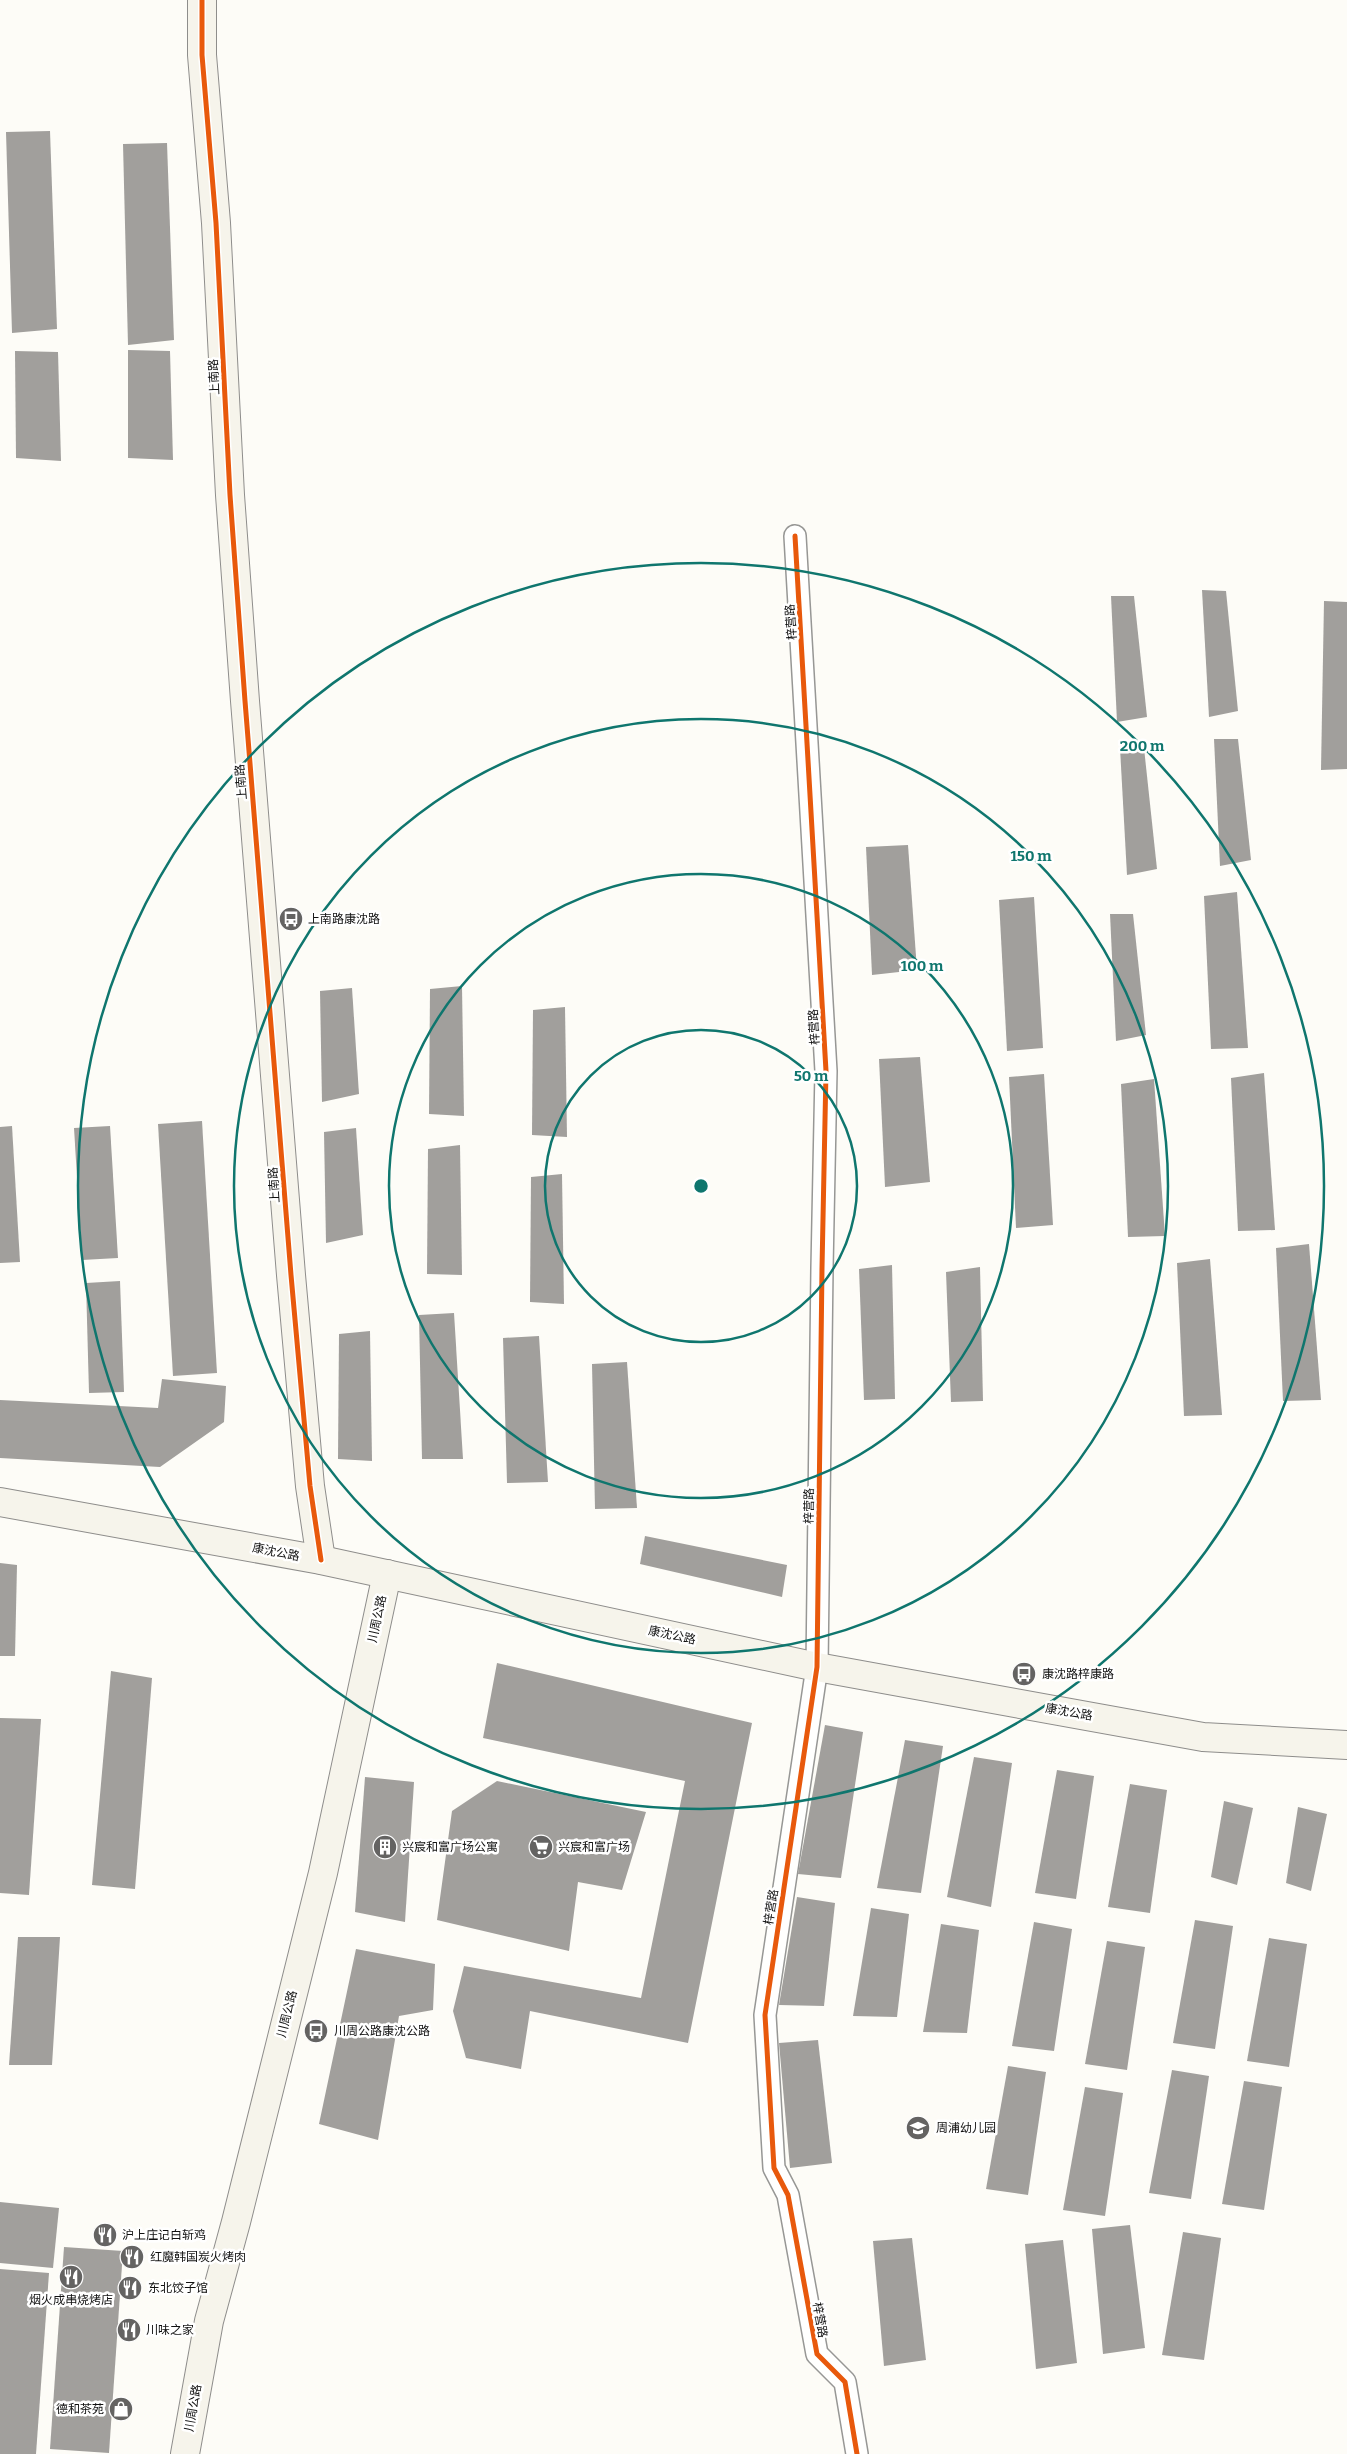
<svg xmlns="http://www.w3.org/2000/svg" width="1347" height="2454" viewBox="0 0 1347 2454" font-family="Bitter,'Noto Sans SC',serif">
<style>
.building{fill:#a19f9c}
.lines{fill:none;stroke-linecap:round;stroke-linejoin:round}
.street-casing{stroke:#979795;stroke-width:24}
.secondary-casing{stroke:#8e8d8b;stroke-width:30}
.street{stroke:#fffffe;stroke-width:21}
.secondary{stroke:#f6f4eb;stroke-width:28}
.cycleway-casing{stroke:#fff;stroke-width:8}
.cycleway{stroke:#e8590c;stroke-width:5}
.ring{fill:none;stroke:#0f766e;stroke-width:2.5}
.labels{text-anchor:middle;stroke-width:5;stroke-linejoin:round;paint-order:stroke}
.street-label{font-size:12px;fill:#111;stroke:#fff}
.poi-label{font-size:12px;fill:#111;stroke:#fff;text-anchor:start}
.centre{fill:#0f766e;stroke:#fff;stroke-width:2.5}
.ring-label{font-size:15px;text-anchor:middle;font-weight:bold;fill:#0f766e;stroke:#fff;stroke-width:5;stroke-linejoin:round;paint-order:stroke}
</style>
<rect width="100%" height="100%" fill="#fdfcf7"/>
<g class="building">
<polygon points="50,131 57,329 12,333 6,132"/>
<polygon points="167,143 174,340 128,345 123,144"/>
<polygon points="128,350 170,351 173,460 128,458"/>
<polygon points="15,351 58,352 61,461 16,458"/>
<polygon points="1202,590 1226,591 1238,711 1209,717"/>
<polygon points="1111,596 1134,596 1147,717 1117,722"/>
<polygon points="1324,601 1347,602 1347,769 1321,770"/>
<polygon points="1214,739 1238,739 1251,860 1220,866"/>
<polygon points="1120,748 1144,748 1157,869 1127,875"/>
<polygon points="908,845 917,970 872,975 866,847"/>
<polygon points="1237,892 1248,1048 1211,1049 1204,896"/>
<polygon points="1034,897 1043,1048 1007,1051 999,900"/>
<polygon points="1110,914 1133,914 1146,1035 1116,1041"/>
<polygon points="462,986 464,1116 429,1114 430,989"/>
<polygon points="352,988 359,1094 322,1102 320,991"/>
<polygon points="565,1007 567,1137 532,1135 533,1010"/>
<polygon points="920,1057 930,1182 885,1187 879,1059"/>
<polygon points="1264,1073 1275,1230 1238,1231 1231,1078"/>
<polygon points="1044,1074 1053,1225 1016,1228 1009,1077"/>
<polygon points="1154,1079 1165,1236 1128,1237 1121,1084"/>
<polygon points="202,1121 217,1373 173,1376 158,1124"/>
<polygon points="12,1126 20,1262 0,1263 0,1127"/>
<polygon points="110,1126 118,1258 82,1260 74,1128"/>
<polygon points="356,1128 363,1235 326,1243 324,1132"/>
<polygon points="460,1145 462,1275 427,1274 428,1149"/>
<polygon points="562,1174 564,1304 530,1302 531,1177"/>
<polygon points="1309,1244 1321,1400 1283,1401 1276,1248"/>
<polygon points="1210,1259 1222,1415 1184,1416 1177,1263"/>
<polygon points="892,1265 895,1399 864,1400 859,1269"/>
<polygon points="980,1267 983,1401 951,1402 946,1272"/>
<polygon points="120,1281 124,1392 89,1393 86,1283"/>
<polygon points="454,1313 463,1459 422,1459 419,1315"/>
<polygon points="370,1331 372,1461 338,1459 339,1334"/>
<polygon points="539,1336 548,1482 507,1483 503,1338"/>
<polygon points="627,1362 637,1508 595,1509 592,1364"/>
<polygon points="162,1379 226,1386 224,1422 160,1467 0,1458 0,1400 158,1408"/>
<polygon points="645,1536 787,1565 782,1597 640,1564"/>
<polygon points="0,1563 17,1565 15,1656 0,1656"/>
<polygon points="497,1663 752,1723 688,2043 530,2011 521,2069 466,2058 453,2011 464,1966 641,1998 685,1781 483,1738"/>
<polygon points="111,1671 152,1678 135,1889 92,1885"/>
<polygon points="0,1718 41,1719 29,1895 0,1893"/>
<polygon points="825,1725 863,1732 841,1878 798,1874"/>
<polygon points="905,1740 943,1746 921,1893 877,1888"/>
<polygon points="974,1757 1012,1763 991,1907 947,1897"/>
<polygon points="1057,1770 1094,1776 1076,1899 1035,1893"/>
<polygon points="365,1777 414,1782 405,1922 355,1912"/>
<polygon points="497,1781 646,1812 622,1890 578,1882 569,1951 437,1920 452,1811"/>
<polygon points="1130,1784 1167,1790 1150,1913 1108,1907"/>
<polygon points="1224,1801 1253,1808 1237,1885 1211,1877"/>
<polygon points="1298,1807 1327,1814 1311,1891 1286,1883"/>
<polygon points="797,1897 835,1903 824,2006 779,2005"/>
<polygon points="871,1908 909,1914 897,2017 853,2016"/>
<polygon points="1195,1920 1233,1926 1215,2049 1173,2043"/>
<polygon points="1034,1922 1072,1929 1054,2051 1012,2046"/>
<polygon points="941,1924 979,1930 967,2033 923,2032"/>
<polygon points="18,1937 60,1937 52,2065 9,2065"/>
<polygon points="1269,1938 1307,1944 1289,2067 1247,2061"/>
<polygon points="1107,1941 1145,1947 1127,2070 1085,2064"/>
<polygon points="356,1949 435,1964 433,2010 399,2016 378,2140 319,2124"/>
<polygon points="818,2040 832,2163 790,2168 779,2043"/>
<polygon points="1008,2066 1046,2072 1028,2195 986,2189"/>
<polygon points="1172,2070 1209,2076 1191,2199 1149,2193"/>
<polygon points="1244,2081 1282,2087 1264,2210 1222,2204"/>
<polygon points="1085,2087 1123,2093 1105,2216 1063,2210"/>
<polygon points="0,2202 59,2208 53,2268 0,2263"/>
<polygon points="1130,2225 1145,2348 1103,2354 1092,2229"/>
<polygon points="1183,2232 1221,2238 1204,2360 1162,2355"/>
<polygon points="912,2238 926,2360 884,2366 873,2241"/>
<polygon points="1063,2240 1077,2363 1036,2369 1025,2244"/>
<polygon points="64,2247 123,2251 109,2453 50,2449"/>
<polygon points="0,2269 49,2273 36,2454 0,2454"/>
</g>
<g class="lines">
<g class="street-casing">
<polyline id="street" points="795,536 826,1071 822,1268 817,1667 765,2015 774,2168 788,2195 817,2354 845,2382 857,2454"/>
</g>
<g class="secondary-casing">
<g id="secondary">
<polyline points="202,0 202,55 216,223 230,495 245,701 291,1275 310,1486 321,1560"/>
<polyline points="0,1502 321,1560 817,1667 1015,1703 1203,1737 1347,1745"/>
<polyline points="185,2454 209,2321 236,2222 323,1873 387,1574"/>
</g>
</g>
<use href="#street" class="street"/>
<use href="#secondary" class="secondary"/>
<g class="cycleway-casing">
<g id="cycleway">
<polyline points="202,0 202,55 216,223 230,495 245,701 291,1275 310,1486 321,1560"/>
<polyline points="795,536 826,1071 822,1268 817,1667 765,2015 774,2168 788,2195 817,2354 845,2382 857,2454"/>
</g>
</g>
<use href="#cycleway" class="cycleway"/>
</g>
<g class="ring">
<circle cx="701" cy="1186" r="156"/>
<circle cx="701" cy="1186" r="312"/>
<circle cx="701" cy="1186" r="467"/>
<circle cx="701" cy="1186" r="623"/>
</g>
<defs>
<g id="bus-disc" transform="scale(1.25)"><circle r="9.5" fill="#646362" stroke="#fff"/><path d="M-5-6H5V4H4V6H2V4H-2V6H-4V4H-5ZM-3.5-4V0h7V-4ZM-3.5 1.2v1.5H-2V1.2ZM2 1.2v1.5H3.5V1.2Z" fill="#fff"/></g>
<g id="building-disc" transform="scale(1.25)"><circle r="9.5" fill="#646362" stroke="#fff"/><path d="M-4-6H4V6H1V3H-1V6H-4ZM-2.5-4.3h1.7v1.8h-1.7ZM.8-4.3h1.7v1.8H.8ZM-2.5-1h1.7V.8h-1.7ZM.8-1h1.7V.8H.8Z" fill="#fff"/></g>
<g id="supermarket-disc" transform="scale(1.25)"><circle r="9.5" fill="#646362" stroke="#fff"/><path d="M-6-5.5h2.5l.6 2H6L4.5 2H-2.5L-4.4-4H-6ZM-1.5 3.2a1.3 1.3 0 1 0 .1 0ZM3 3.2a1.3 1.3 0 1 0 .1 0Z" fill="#fff"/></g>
<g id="school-disc" transform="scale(1.25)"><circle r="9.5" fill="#646362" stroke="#fff"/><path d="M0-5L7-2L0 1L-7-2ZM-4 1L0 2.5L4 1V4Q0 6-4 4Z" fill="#fff"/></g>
<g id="restaurant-disc" transform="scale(1.25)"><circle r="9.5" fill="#646362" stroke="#fff"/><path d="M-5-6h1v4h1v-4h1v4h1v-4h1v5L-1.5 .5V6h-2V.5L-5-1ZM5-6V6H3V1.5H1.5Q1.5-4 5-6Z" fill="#fff"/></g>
<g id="shop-disc" transform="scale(1.25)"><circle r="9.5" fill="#646362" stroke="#fff"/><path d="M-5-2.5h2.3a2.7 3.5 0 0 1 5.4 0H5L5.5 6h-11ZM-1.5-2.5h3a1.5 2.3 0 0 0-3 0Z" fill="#fff"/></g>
</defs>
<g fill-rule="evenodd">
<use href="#bus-disc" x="291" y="919"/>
<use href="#bus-disc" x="1024" y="1674"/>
<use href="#building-disc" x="385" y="1847"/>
<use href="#supermarket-disc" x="541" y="1847"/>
<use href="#bus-disc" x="316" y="2031"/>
<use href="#school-disc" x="918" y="2128"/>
<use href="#restaurant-disc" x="105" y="2235"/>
<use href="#restaurant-disc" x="132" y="2257"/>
<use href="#restaurant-disc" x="71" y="2277"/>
<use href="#restaurant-disc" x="130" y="2288"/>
<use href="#restaurant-disc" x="129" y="2330"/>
<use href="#shop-disc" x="121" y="2409"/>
</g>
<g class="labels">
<g class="street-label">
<text transform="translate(214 377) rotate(-93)" y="4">上南路</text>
<text transform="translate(791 622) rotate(-94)" y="4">梓营路</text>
<text transform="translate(241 782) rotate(-95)" y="4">上南路</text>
<text transform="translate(814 1027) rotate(-93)" y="4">梓营路</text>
<text transform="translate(274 1185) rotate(-94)" y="4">上南路</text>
<text transform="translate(809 1506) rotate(-89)" y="4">梓营路</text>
<text transform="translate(276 1552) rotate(11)" y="4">康沈公路</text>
<text transform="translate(377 1619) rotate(-78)" y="4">川周公路</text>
<text transform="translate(672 1635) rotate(12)" y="4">康沈公路</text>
<text transform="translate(1069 1712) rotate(10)" y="4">康沈公路</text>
<text transform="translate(771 1907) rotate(-81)" y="4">梓营路</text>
<text transform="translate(287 2014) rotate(-76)" y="4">川周公路</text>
<text transform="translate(820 2320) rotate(80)" y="4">梓营路</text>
<text transform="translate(193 2408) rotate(-80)" y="4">川周公路</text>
</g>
<g class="poi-label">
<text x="308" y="923">上南路康沈路</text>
<text x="1042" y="1678">康沈路梓康路</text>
<text x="402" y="1851">兴宸和富广场公寓</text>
<text x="558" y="1851">兴宸和富广场</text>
<text x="334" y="2035">川周公路康沈公路</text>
<text x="936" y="2132">周浦幼儿园</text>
<text x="122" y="2239">沪上庄记白斩鸡</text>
<text x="150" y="2261">红魔韩国炭火烤肉</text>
<text x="148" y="2292">东北饺子馆</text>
<text x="71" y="2304" text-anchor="middle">烟火成串烧烤店</text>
<text x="146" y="2334">川味之家</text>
<text x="104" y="2413" text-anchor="end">德和茶苑</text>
</g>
</g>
<circle cx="701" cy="1186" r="8" class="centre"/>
<g class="ring-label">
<text x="1142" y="751">200 m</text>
<text x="1031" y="861">150 m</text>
<text x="922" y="971">100 m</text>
<text x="811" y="1081">50 m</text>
</g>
</svg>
